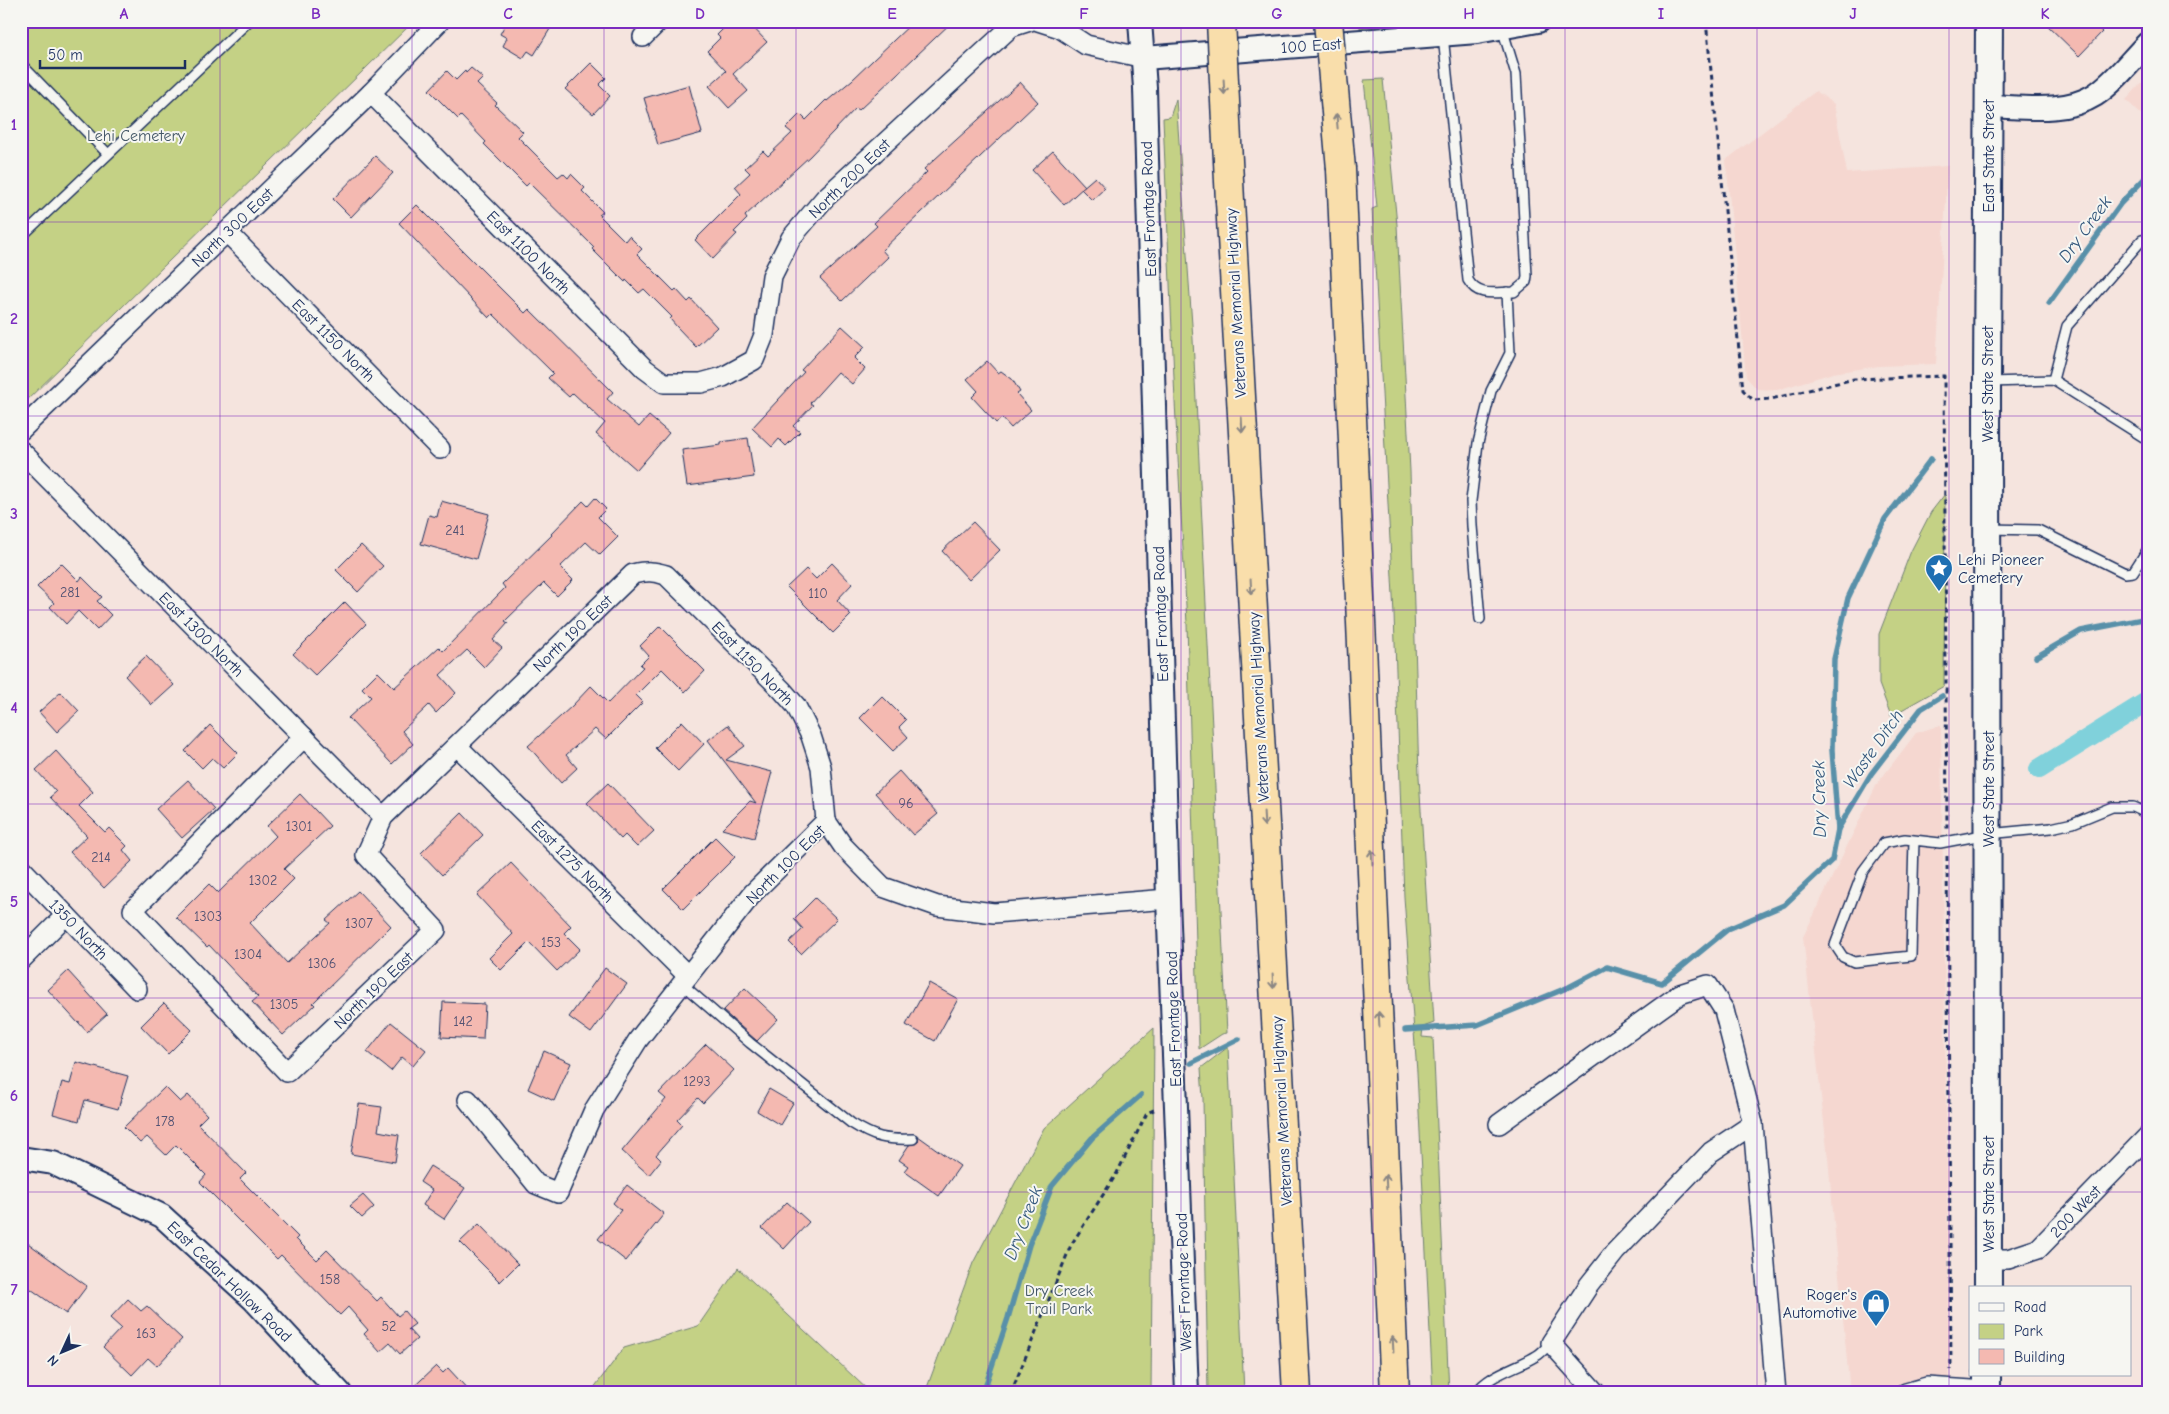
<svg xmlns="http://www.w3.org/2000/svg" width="2169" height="1414" viewBox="0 0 2169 1414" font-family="'Comic Neue',sans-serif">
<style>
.built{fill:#f5d7d0}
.green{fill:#c4d185;stroke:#708072}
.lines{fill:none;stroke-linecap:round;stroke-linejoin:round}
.stream{stroke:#5890a9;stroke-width:5.5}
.canal{stroke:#80d1db;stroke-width:20}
.building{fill:#f4b9b1;stroke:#1b2f5e}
.service-casing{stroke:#1b2f5e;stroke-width:12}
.minor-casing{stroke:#1b2f5e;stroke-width:22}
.tertiary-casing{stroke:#1b2f5e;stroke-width:26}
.secondary-casing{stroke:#1b2f5e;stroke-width:30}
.motorway-casing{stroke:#1b2f5e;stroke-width:31}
.path{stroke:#1b2f5e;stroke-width:3;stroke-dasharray:5 4;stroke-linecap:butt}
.service{stroke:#f6f6f2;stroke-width:9}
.minor{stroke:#f6f6f2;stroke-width:19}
.tertiary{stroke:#f6f6f2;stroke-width:22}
.secondary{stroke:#f6f6f2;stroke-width:26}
.motorway{stroke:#f9deab;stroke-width:28}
.motorway-bridge-casing{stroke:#1b2f5e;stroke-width:31;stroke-linecap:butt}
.motorway-bridge{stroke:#f9deab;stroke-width:28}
.oneway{stroke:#8a8684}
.grid{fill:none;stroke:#7b2cbf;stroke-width:1;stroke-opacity:0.55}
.labels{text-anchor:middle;stroke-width:4;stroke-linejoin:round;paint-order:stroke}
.number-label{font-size:14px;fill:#515273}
.street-label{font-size:16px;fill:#1b2f5e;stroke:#f6f6f2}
.park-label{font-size:16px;fill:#455868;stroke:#f6f6f2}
.poi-label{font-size:16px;fill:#1b2f5e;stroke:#f6f6f2;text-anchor:start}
.water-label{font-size:18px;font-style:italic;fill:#34587d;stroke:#f6f6f2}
.neatline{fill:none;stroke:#7b2cbf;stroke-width:2}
.grid-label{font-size:16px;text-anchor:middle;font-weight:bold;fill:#7b2cbf}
</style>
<rect width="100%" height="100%" fill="#f5e4de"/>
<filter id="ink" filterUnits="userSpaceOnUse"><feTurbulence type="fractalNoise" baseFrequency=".02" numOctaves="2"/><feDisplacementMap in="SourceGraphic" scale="10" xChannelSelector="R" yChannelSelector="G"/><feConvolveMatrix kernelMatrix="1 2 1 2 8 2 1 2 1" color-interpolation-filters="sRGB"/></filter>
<g filter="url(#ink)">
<g class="built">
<polygon points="2148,76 2148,121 2126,100"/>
<polygon points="1816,91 1834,104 1847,173 1948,166 1936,364 1879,366 1833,373 1777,390 1757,389 1746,377 1726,160"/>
<polygon points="1941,725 1950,1393 1850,1393 1828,1158 1803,937 1877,784 1916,733"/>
</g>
<g class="green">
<polygon points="21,21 414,21 21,406"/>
<polygon points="1360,21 1383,21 1383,24 1360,28"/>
<polygon points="1383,79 1397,225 1410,471 1419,777 1434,1023 1423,1027 1422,1037 1433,1038 1449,1393 1433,1393 1417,1072 1404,897 1394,614 1372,209 1377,207 1364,80"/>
<polygon points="1176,99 1193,339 1227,1033 1222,1034 1199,1049 1187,624 1175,402 1163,118 1170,117"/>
<polygon points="1945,494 1944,686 1891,716 1879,684 1879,634 1911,551 1931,512"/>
<polygon points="1154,1028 1151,1393 925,1393 973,1263 1044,1128"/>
<polygon points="1228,1047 1244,1393 1208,1393 1203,1099 1201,1068"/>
<polygon points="738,1268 871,1393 590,1393 624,1348 698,1326"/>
</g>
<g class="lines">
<g class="stream">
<polyline points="2049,303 2121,203 2148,175"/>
<polyline points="2036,657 2081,631 2148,618"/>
<polyline points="1838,829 1871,774 1921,709 1942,696"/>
<polyline points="1405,1030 1477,1025 1569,987 1607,967 1662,983 1728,929 1784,905 1832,860 1838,829 1832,750 1834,659 1848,598 1885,519 1931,459"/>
<polyline points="1191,1063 1239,1039"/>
<polyline points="983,1393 1008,1318 1029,1245 1052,1186 1092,1138 1141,1095"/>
</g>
<polyline class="canal" points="2039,769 2148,701"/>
</g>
<g class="building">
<polygon points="507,21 555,21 534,55 528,51 523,58 503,46 507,38 500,34"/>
<polygon points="731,21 747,21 767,42 733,74 748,91 729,108 709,86 726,71 707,51 720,38 717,35"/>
<polygon points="914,21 953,21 859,110 856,108 810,156 745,216 747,219 734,232 737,234 713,259 695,240 741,194 735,187 750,173 745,168 763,151 768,156 792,133 786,128 800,114 806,120 826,100 827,101 852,80"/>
<polygon points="2043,21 2091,21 2102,32 2079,56"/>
<polygon points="591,63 606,78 599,85 610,96 593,114 565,89"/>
<polygon points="471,68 483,78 477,84 497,103 495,105 523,132 518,137 558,177 563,173 568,178 571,174 585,188 582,191 603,212 599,215 625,241 629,236 642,249 637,254 674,291 676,289 688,302 691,299 717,327 696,347 677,327 670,319 672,317 644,289 639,293 626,280 625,282 592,249 594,247 529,183 526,186 484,144 486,142 461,116 458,119 429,90 447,71 456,80 465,71 466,73"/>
<polygon points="1020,82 1038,102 882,250 888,257 842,301 820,278 877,226 874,223 927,172 924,169"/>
<polygon points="689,85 702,133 658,145 644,98"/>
<polygon points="1053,151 1085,186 1064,205 1032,170"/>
<polygon points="375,156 393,173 351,217 333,199"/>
<polygon points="1095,177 1105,188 1092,200 1081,189"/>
<polygon points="417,205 525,313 529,309 613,392 607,399 639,427 649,416 669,433 637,470 596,434 605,423 573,393 569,397 548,378 553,373 493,314 489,318 399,223"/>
<polygon points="842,326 865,347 854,358 865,369 852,384 838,372 810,403 813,405 793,426 800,432 786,446 779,439 772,447 752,428 804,372 801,370"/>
<polygon points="987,361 998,373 1001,371 1012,379 1020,392 1017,394 1031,410 1011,428 1002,418 996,423 972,397 978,391 967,379"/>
<polygon points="748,438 754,477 687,486 682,450 721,445 721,442"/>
<polygon points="595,498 606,509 598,517 618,537 600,555 586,542 560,567 573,580 557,596 544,583 505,621 508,623 493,640 502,648 484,667 467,650 440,675 456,693 436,713 429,705 402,731 413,744 392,764 348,718 371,697 362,688 378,672 394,688 439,647 443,651 505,588 502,584 552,535 551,534 583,501 588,506"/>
<polygon points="441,501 489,514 476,559 421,544 429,515 437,517"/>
<polygon points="973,522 1000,550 969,580 942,551"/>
<polygon points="361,545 383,566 358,592 336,570"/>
<polygon points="61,563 79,581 82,577 102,597 97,601 111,615 97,630 78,611 66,624 50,607 54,603 37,587"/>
<polygon points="832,563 852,584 837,600 851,615 833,633 787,587 806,569 816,579"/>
<polygon points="345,602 366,624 315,675 293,654"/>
<polygon points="660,626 705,671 685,692 662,669 636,695 643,702 606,739 595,729 566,755 577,768 561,783 528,746 572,706 591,686 608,703 643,667 640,665 649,656 640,646"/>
<polygon points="146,656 174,685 152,705 125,676"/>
<polygon points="61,692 79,711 57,732 39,712"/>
<polygon points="882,696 906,720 899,727 908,737 893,751 860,718"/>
<polygon points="682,721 704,744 678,771 655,748"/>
<polygon points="210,725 238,753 223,768 212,758 202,768 185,751"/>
<polygon points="728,725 745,746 726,760 772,772 754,838 722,829 750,801 756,803 708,740"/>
<polygon points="56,751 93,792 79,806 105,832 109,828 127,846 123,850 132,861 104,888 70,852 87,836 50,797 56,792 36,770"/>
<polygon points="899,771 938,814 913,835 875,793"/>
<polygon points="188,780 214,809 182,838 156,809"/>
<polygon points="608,783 654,831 637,847 625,835 621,839 587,803"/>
<polygon points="300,794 330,826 284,869 294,879 250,923 287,963 330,923 326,920 358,891 391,926 313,1003 315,1005 283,1035 252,1002 258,997 209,945 207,947 176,917 209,884 218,893 276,836 267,826"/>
<polygon points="462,813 483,835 442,875 421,853"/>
<polygon points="715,837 735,857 683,909 663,889"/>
<polygon points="511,863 571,926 564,933 580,949 557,971 529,942 501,970 489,958 513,934 477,895"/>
<polygon points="815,898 837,919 801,954 789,942 803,929 794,919"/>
<polygon points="605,968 627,984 591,1033 569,1017"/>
<polygon points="68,971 107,1014 87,1032 79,1023 79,1021 78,1023 48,990"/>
<polygon points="929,983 958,999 935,1041 906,1025"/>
<polygon points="745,988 778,1019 757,1041 723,1011"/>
<polygon points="443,1002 485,1004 483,1039 441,1037"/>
<polygon points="164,1003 192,1030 168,1054 141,1026"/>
<polygon points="391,1022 426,1050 413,1066 402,1057 391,1071 367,1052"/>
<polygon points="706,1044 734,1070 703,1103 698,1098 677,1120 682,1125 656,1155 661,1160 649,1175 622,1151 666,1099 659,1093"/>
<polygon points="544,1051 571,1063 554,1101 528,1089"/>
<polygon points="76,1062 128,1076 118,1109 85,1100 79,1121 53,1114 62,1082 70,1084"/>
<polygon points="165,1087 180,1102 188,1095 207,1115 198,1124 246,1173 240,1179 298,1237 296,1239 317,1260 327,1250 377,1301 381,1297 398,1316 404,1311 415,1324 408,1329 417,1339 400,1354 390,1343 380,1352 364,1334 368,1330 348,1307 340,1315 281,1255 277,1259 200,1182 206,1175 176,1145 166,1155 147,1137 140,1143 124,1127"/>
<polygon points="769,1089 793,1103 780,1125 757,1111"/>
<polygon points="359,1104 382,1107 378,1131 399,1135 395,1162 351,1154"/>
<polygon points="918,1136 960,1166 939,1196 904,1171 908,1166 899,1160 909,1145 918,1142"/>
<polygon points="430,1166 465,1188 444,1219 423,1205 432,1190 420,1182"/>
<polygon points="627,1185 664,1214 626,1261 598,1239 621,1210 613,1203"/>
<polygon points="363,1195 374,1207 362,1218 350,1206"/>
<polygon points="787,1202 809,1222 784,1249 762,1228"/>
<polygon points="479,1224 518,1264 500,1282 460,1242"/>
<polygon points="21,1238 87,1286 66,1314 21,1282"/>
<polygon points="128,1299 141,1311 147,1306 182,1339 157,1366 148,1358 132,1375 103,1347 121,1328 110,1318"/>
<polygon points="436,1366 443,1373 448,1368 471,1393 407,1393"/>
</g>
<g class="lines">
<g class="service-casing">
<g id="service">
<polyline points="2147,21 2148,22"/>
<path d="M1443 35 1468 280C1478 298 1496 292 1514 292L1526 282 1527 276 1516 74 1502 28"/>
<polyline points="21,64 108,154"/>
<polyline points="21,237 249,21"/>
<polyline points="2053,380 2067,326 2142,240 2148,239"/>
<polyline points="1990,382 2053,380 2148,440"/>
<polyline points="1988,529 2038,530 2125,573 2133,572 2148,549"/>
<polyline points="1480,619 1472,526 1471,501 1478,443 1491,391 1510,353 1507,292"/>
<polyline points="1914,840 1911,956 1854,962 1843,957 1835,945 1863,871 1884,843 1905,839 1940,843 1988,834 2051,828 2073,823 2112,807 2133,807 2148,814"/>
<path d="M682 984 750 1043 851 1123C875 1138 885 1140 913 1139"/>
<path d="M1476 1393C1489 1374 1517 1368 1536 1356 1542 1353 1546 1347 1551 1343"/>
</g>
</g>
<g class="minor-casing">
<g id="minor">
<polyline points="1038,21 1060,28 1086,45 1144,58"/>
<polyline points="643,37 659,21"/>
<polyline points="371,93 645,369 664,383 701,383 723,377 754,360 764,335 772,276 791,238 825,198 1011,27 1030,21"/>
<polyline points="227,232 440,449"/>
<polyline points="21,430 371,93 440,21"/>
<polyline points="21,451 383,817"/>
<path d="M304 737 133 910 287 1072 436 930 366 855 383 817 633 574C646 571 654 571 666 575L782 690 796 706 811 736 821 767 826 821 843 846 883 887 937 906 994 913 1168 899"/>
<polyline points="457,746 688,976"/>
<polyline points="21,868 137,989"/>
<polyline points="21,960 66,915"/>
<polyline points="468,1100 536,1184 558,1193 594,1110 638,1040 753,893 826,821"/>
<polyline points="1499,1124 1680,994 1708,985 1724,1010 1753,1124 1776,1393"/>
<polyline points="1988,1259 2008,1259 2038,1249 2148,1136"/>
<polyline points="1596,1393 1551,1343 1589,1285 1615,1252 1711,1152 1753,1124"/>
<polyline points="1906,1393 1927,1387 1987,1391"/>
</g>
</g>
<g class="tertiary-casing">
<g id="tertiary">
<polyline points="1140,21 1145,88 1168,899 1187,1393"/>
<polyline points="1144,58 1477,32 1538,21"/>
<path d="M1989 106C2023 107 2065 114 2095 95 2115 82 2131 60 2148 43"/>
<polyline points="21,1158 53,1163 162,1216 254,1300 340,1393"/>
</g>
</g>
<g class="secondary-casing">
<g id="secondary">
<polyline points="1988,1288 1987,383 1989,21"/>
<polyline points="1987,1393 1987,1375"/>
</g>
</g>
<g class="motorway-casing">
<g id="motorway">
<polyline points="1341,169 1395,1393"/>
<polyline points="1230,201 1297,1393"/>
</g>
</g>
<g class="path">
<polyline points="1706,21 1743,390 1753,400 1771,399 1854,379 1944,376 1947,830"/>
<polyline points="1947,856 1951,1370"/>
<polyline points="1011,1393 1071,1245 1117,1173 1147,1113 1156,1109"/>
</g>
<use href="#service" class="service"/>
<use href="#minor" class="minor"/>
<use href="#tertiary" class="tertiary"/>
<use href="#secondary" class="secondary"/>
<use href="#motorway" class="motorway"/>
<g class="motorway-bridge-casing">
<g id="motorway-bridge">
<polyline points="1221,21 1230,201"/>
<polyline points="1328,21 1341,169"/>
</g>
</g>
<use href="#motorway-bridge" class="motorway-bridge"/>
</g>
<defs><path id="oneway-shaft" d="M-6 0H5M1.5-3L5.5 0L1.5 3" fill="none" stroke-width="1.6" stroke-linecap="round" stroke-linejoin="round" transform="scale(1.25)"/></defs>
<g class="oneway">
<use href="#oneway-shaft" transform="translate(1224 87) rotate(87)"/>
<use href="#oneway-shaft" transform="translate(1337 121) rotate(-95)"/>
<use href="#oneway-shaft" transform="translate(1242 425) rotate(87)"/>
<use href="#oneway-shaft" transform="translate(1251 587) rotate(87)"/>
<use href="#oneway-shaft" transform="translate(1264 819) rotate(87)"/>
<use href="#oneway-shaft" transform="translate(1372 857) rotate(-93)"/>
<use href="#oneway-shaft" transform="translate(1273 981) rotate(87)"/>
<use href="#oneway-shaft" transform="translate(1379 1019) rotate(-93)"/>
<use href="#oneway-shaft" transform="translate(1386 1182) rotate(-93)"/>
<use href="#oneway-shaft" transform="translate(1393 1344) rotate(-93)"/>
</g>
</g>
<path class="grid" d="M220 21V1393M412 21V1393M604 21V1393M796 21V1393M988 21V1393M1181 21V1393M1373 21V1393M1565 21V1393M1757 21V1393M1949 21V1393M21 222H2148M21 416H2148M21 610H2148M21 804H2148M21 998H2148M21 1192H2148"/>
<defs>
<g id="sight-pin" transform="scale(1.4375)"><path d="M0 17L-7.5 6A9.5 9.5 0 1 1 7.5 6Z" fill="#1f6fb2" stroke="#f6f6f2"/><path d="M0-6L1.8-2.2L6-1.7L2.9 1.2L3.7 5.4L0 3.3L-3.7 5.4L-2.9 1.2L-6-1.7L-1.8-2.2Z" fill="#fff"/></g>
<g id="shop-pin" transform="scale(1.4375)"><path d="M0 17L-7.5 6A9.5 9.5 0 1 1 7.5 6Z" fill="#1f6fb2" stroke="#f6f6f2"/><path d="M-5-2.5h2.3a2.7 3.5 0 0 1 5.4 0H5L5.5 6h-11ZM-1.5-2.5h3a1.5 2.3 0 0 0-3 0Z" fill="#fff"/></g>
</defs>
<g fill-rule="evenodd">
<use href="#sight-pin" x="1939" y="568"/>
<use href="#shop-pin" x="1876" y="1303"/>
</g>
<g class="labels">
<g class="number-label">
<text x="455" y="535">241</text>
<text x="70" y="597">281</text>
<text x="818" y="598">110</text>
<text x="906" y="808">96</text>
<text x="299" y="831">1301</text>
<text x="101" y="862">214</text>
<text x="263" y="885">1302</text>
<text x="208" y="921">1303</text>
<text x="359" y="928">1307</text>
<text x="551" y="947">153</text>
<text x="248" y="959">1304</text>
<text x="322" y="968">1306</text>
<text x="284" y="1009">1305</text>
<text x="463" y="1026">142</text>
<text x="697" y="1086">1293</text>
<text x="165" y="1126">178</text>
<text x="330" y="1284">158</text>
<text x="389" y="1331">52</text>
<text x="146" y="1338">163</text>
</g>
<g class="street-label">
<text transform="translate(1311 45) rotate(-4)" y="6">100 East</text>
<text transform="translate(1988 156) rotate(-90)" y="6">East State Street</text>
<text transform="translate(849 178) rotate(-44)" y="6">North 200 East</text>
<text transform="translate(1148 209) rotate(-92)" y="6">East Frontage Road</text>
<text transform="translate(232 227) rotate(-44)" y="6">North 300 East</text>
<text transform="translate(529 252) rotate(45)" y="6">East 1100 North</text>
<text transform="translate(1235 303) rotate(-93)" y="6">Veterans Memorial Highway</text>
<text transform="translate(334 340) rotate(45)" y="6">East 1150 North</text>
<text transform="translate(1987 384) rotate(-90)" y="6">West State Street</text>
<text transform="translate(1160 614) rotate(-92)" y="6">East Frontage Road</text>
<text transform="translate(572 633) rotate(-44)" y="6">North 190 East</text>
<text transform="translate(202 634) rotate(45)" y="6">East 1300 North</text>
<text transform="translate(753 663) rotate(46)" y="6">East 1150 North</text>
<text transform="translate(1258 707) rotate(-93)" y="6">Veterans Memorial Highway</text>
<text transform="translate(1988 789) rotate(-90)" y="6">West State Street</text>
<text transform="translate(573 861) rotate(45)" y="6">East 1275 North</text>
<text transform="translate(785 864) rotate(-45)" y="6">North 100 East</text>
<text transform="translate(79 929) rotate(46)" y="6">1350 North</text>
<text transform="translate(373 990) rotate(-44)" y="6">North 190 East</text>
<text transform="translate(1173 1019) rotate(-92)" y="6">East Frontage Road</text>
<text transform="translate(1281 1111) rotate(-93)" y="6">Veterans Memorial Highway</text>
<text transform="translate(1988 1194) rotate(-90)" y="6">West State Street</text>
<text transform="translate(2075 1211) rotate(-46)" y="6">200 West</text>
<text transform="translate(230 1281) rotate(44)" y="6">East Cedar Hollow Road</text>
<text transform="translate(1183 1282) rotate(-92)" y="6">West Frontage Road</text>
</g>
<g class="park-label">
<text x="136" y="141">Lehi Cemetery</text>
<text x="1059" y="1296">Dry Creek<tspan x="1059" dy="18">Trail Park</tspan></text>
</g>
<g class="poi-label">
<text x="1958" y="565">Lehi Pioneer<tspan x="1958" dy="18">Cemetery</tspan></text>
<text x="1857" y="1300" text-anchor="end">Roger's<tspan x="1857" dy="18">Automotive</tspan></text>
</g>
<g class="water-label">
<text transform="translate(2085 229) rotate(-54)" y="6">Dry Creek</text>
<text transform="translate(1873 749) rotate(-55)" y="6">Waste Ditch</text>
<text transform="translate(1819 799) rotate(-91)" y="6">Dry Creek</text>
<text transform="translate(1023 1223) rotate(-69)" y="6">Dry Creek</text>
</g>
</g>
<rect width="2169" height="1414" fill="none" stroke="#f6f6f2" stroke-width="55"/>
<rect x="1969" y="1286" width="162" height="90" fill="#f6f6f2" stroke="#9ea6b7"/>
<rect x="1979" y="1303" width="25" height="8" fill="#f6f6f2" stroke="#9ea6b7"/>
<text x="2014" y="1312" font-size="15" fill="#1b2f5e">Road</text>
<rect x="1979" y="1324" width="25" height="15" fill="#c4d185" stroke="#9ea6b7"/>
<text x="2014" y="1336" font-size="15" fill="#1b2f5e">Park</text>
<rect x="1979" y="1349" width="25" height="15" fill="#f4b9b1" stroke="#9ea6b7"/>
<text x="2014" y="1362" font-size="15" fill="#1b2f5e">Building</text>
<g transform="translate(62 1352) rotate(226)" stroke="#f6f6f2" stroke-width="4" paint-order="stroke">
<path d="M0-4L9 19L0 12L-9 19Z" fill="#1b2f5e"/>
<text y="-8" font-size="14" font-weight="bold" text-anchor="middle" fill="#1b2f5e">N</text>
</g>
<path d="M40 60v8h145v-8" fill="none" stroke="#1b2f5e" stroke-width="2.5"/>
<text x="48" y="60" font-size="15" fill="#1b2f5e" stroke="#f6f6f2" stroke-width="4" paint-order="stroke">50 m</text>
<rect x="28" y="28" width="2114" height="1358" class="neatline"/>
<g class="grid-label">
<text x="124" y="19">A</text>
<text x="316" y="19">B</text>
<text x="508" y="19">C</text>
<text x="700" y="19">D</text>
<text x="892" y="19">E</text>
<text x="1084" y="19">F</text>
<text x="1277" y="19">G</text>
<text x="1469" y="19">H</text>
<text x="1661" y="19">I</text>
<text x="1853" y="19">J</text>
<text x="2045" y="19">K</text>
<text x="14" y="130">1</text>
<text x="14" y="324">2</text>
<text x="14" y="519">3</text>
<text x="14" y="713">4</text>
<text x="14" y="907">5</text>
<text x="14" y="1101">6</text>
<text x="14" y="1295">7</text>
</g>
</svg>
